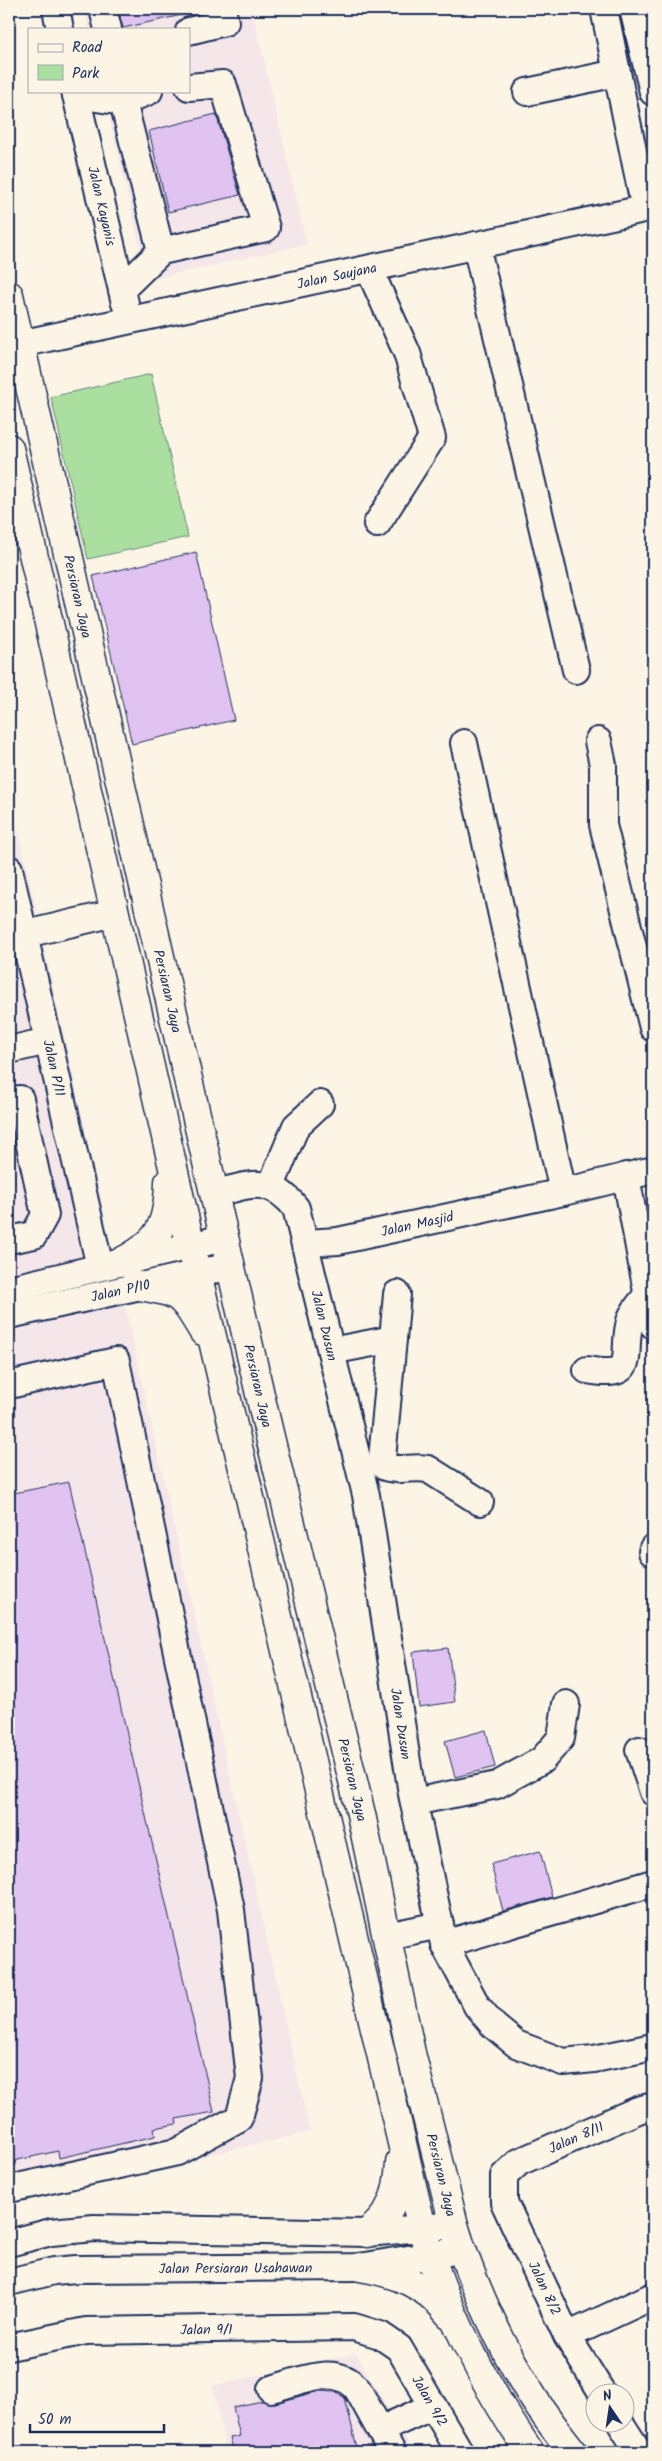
<svg xmlns="http://www.w3.org/2000/svg" width="662" height="2461" viewBox="0 0 662 2461" font-family="Kalam,sans-serif">
<style>
.built{fill:#f4e6e9}
.green{fill:#abdfa0;stroke:#63877f}
.building{fill:#e0c3f1;stroke:#1b2f5e}
.lines{fill:none;stroke-linecap:round;stroke-linejoin:round}
.minor-casing{stroke:#1b2f5e;stroke-width:30}
.major-casing{stroke:#1b2f5e;stroke-width:31}
.minor{stroke:#fcf5e5;stroke-width:26}
.major{stroke:#fcf5e5;stroke-width:28}
.labels{text-anchor:middle;stroke-width:5;stroke-linejoin:round;paint-order:stroke}
.street-label{font-size:14px;fill:#1b2f5e;stroke:#fcf5e5}
</style>
<rect width="100%" height="100%" fill="#fcf5e5"/>
<filter id="ink" filterUnits="userSpaceOnUse"><feTurbulence type="fractalNoise" baseFrequency=".02" numOctaves="2"/><feDisplacementMap in="SourceGraphic" scale="10" xChannelSelector="R" yChannelSelector="G"/><feConvolveMatrix kernelMatrix="1 2 1 2 8 2 1 2 1" color-interpolation-filters="sRGB"/></filter>
<g filter="url(#ink)">
<g class="built">
<polygon points="84,9 252,9 307,244 148,280 103,91 189,91 189,29 89,29"/>
<polygon points="9,789 310,2132 9,2201"/>
<polygon points="356,2353 413,2452 227,2452 212,2386"/>
</g>
<polygon class="green" points="151,374 188,537 88,559 51,397"/>
<g class="building">
<polygon points="118,9 181,9 182,15 123,28"/>
<polygon points="216,114 240,195 168,212 149,131"/>
<polygon points="196,552 234,720 132,744 93,576"/>
<polygon points="69,1482 214,2112 176,2119 177,2124 154,2128 155,2136 59,2158 58,2151 9,2162 9,1494"/>
<polygon points="448,1648 455,1702 419,1707 413,1652"/>
<polygon points="486,1730 495,1767 455,1777 445,1741"/>
<polygon points="540,1851 552,1897 503,1911 491,1864"/>
<polygon points="319,2391 335,2392 345,2398 358,2452 234,2452 230,2438 240,2436 233,2407 262,2401 275,2403"/>
</g>
<g class="lines">
<g class="minor-casing">
<g id="minor">
<polyline points="56,9 60,29"/>
<polyline points="103,9 108,29"/>
<polyline points="604,9 645,209"/>
<polyline points="633,9 653,92"/>
<polyline points="189,31 225,22 222,9"/>
<path id="s1" d="M75 91 125 303"/>
<polyline points="527,92 617,73"/>
<polyline points="76,95 123,102 149,91"/>
<polyline points="123,102 161,251"/>
<polyline points="476,245 576,670"/>
<polyline points="369,269 407,353 432,438 377,524"/>
<polyline points="122,289 161,251 266,228 223,84 189,87"/>
<path id="s2" d="M20 344 653 207"/>
<polyline points="598,741 603,765 603,825 653,1028"/>
<polyline points="464,743 563,1192"/>
<path id="s3" d="M9 869 100 1267"/>
<polyline points="9,938 115,913"/>
<polyline points="9,1050 48,1041"/>
<polyline points="626,1176 653,1325"/>
<polyline points="271,1186 296,1126 320,1104"/>
<path id="s4" d="M214 1194C250 1184 270 1175 296 1208L366 1495 412 1794 444 1944 477 2006 494 2026 516 2044 563 2062 594 2059 653 2047"/>
<polyline points="9,1240 34,1235 45,1215 20,1099"/>
<path id="s5" d="M305 1243 338 1241 563 1192 653 1170"/>
<polyline points="9,1289 224,1238"/>
<path id="s6" d="M9 1315 231 1266"/>
<polyline points="393,1339 397,1294"/>
<path d="M331 1351 393 1339 382 1459 385 1467C400 1472 413 1466 428 1469L480 1502"/>
<path d="M587 1370C643 1380 619 1353 631 1318 634 1310 642 1302 647 1295"/>
<polyline points="9,1385 116,1361 231,1910 250,2078 239,2118 177,2152 9,2189"/>
<polyline points="652,1552 653,1548"/>
<polyline points="639,1750 653,1792"/>
<polyline points="414,1802 497,1785 542,1760 561,1738 566,1704"/>
<polyline points="387,1936 440,1925"/>
<polyline points="444,1944 653,1883"/>
<polyline points="9,2243 51,2232 94,2228 367,2233 454,2225"/>
<path id="s7" d="M9 2282 54 2271 76 2269 360 2267 461 2250"/>
<polyline points="567,2336 653,2296"/>
<path id="s8" d="M9 2347 86 2331 354 2327 380 2335 399 2348 460 2452"/>
<path d="M271 2389C299 2382 337 2362 358 2390L392 2452"/>
<path id="s9" d="M603 2394 567 2336 504 2202V2176L519 2162 638 2110 653 2106"/>
<polyline points="621,2424 639,2452"/>
<polyline points="380,2430 433,2406"/>
</g>
</g>
<g class="major-casing">
<g id="major">
<path id="s10" d="M9 295 264 1412 361 1814 411 2053 454 2225C470 2279 503 2351 534 2399 546 2418 560 2435 573 2452"/>
<path d="M9 448 197 1273 422 2228C443 2305 485 2387 530 2452"/>
<path d="M121 1262C160 1242 168 1225 169 1182"/>
<path d="M134 1285C180 1293 179 1291 203 1331"/>
<path d="M367 2233C392 2215 398 2193 400 2163"/>
<path d="M360 2267C396 2273 426 2284 449 2314"/>
</g>
</g>
<use href="#minor" class="minor"/>
<use href="#major" class="major"/>
</g>
</g>
<g class="labels">
<g class="street-label">
<text dy="5" stroke="none"><textPath href="#s1" startOffset="118">Jalan Kayanis</textPath></text>
<text dy="5" stroke="none"><textPath href="#s2" startOffset="324">Jalan Saujana</textPath></text>
<text dy="5" stroke="none"><textPath href="#s10" startOffset="309">Persiaran Jaya</textPath></text>
<text dy="5" stroke="none"><textPath href="#s10" startOffset="714">Persiaran Jaya</textPath></text>
<text dy="5" stroke="none"><textPath href="#s3" startOffset="204">Jalan P/11</textPath></text>
<text dy="5" stroke="none"><textPath href="#s5" startOffset="114">Jalan Masjid</textPath></text>
<text dy="5" stroke="none"><textPath href="#s6" startOffset="114">Jalan P/10</textPath></text>
<text dy="5" stroke="none"><textPath href="#s4" startOffset="212">Jalan Dusun</textPath></text>
<text dy="5" stroke="none"><textPath href="#s10" startOffset="1119">Persiaran Jaya</textPath></text>
<text dy="5" stroke="none"><textPath href="#s4" startOffset="618">Jalan Dusun</textPath></text>
<text dy="5" stroke="none"><textPath href="#s10" startOffset="1524">Persiaran Jaya</textPath></text>
<text dy="5" stroke="none"><textPath href="#s9" startOffset="325">Jalan 8/11</textPath></text>
<text dy="5" stroke="none"><textPath href="#s10" startOffset="1929">Persiaran Jaya</textPath></text>
<text dy="5" stroke="none"><textPath href="#s7" startOffset="228">Jalan Persiaran Usahawan</textPath></text>
<text transform="translate(545 2288) rotate(65)" y="5">Jalan 8/2</text>
<text dy="5" stroke="none"><textPath href="#s8" startOffset="199">Jalan 9/1</textPath></text>
<text dy="5" stroke="none"><textPath href="#s8" startOffset="458">Jalan 9/2</textPath></text>
</g>
</g>
<rect width="662" height="2461" fill="none" stroke="#fcf5e5" stroke-width="30"/>
<rect x="15" y="15" width="632" height="2431" fill="none" stroke="#1b2f5e" stroke-width="2" filter="url(#ink)"/>
<rect x="28" y="28" width="162" height="65" fill="#fcf5e5" stroke="#a2a6af"/>
<rect x="38" y="44" width="25" height="8" fill="#fcf5e5" stroke="#a2a6af"/>
<text x="72" y="52" font-size="15" fill="#1b2f5e">Road</text>
<rect x="38" y="65" width="25" height="15" fill="#abdfa0" stroke="#a2a6af"/>
<text x="72" y="78" font-size="15" fill="#1b2f5e">Park</text>
<g transform="translate(610 2408) rotate(347)"><circle r="24" fill="#fcf5e5" stroke="#a2a6af"/>
<path d="M0-4L9 19L0 12L-9 19Z" fill="#1b2f5e"/>
<text y="-8" font-size="14" font-weight="bold" text-anchor="middle" fill="#1b2f5e">N</text>
</g>
<path d="M30 2424v8h134v-8" fill="none" stroke="#1b2f5e" stroke-width="2.5"/>
<text x="38" y="2424" font-size="15" fill="#1b2f5e" stroke="#fcf5e5" stroke-width="4" paint-order="stroke">50 m</text>
</svg>
